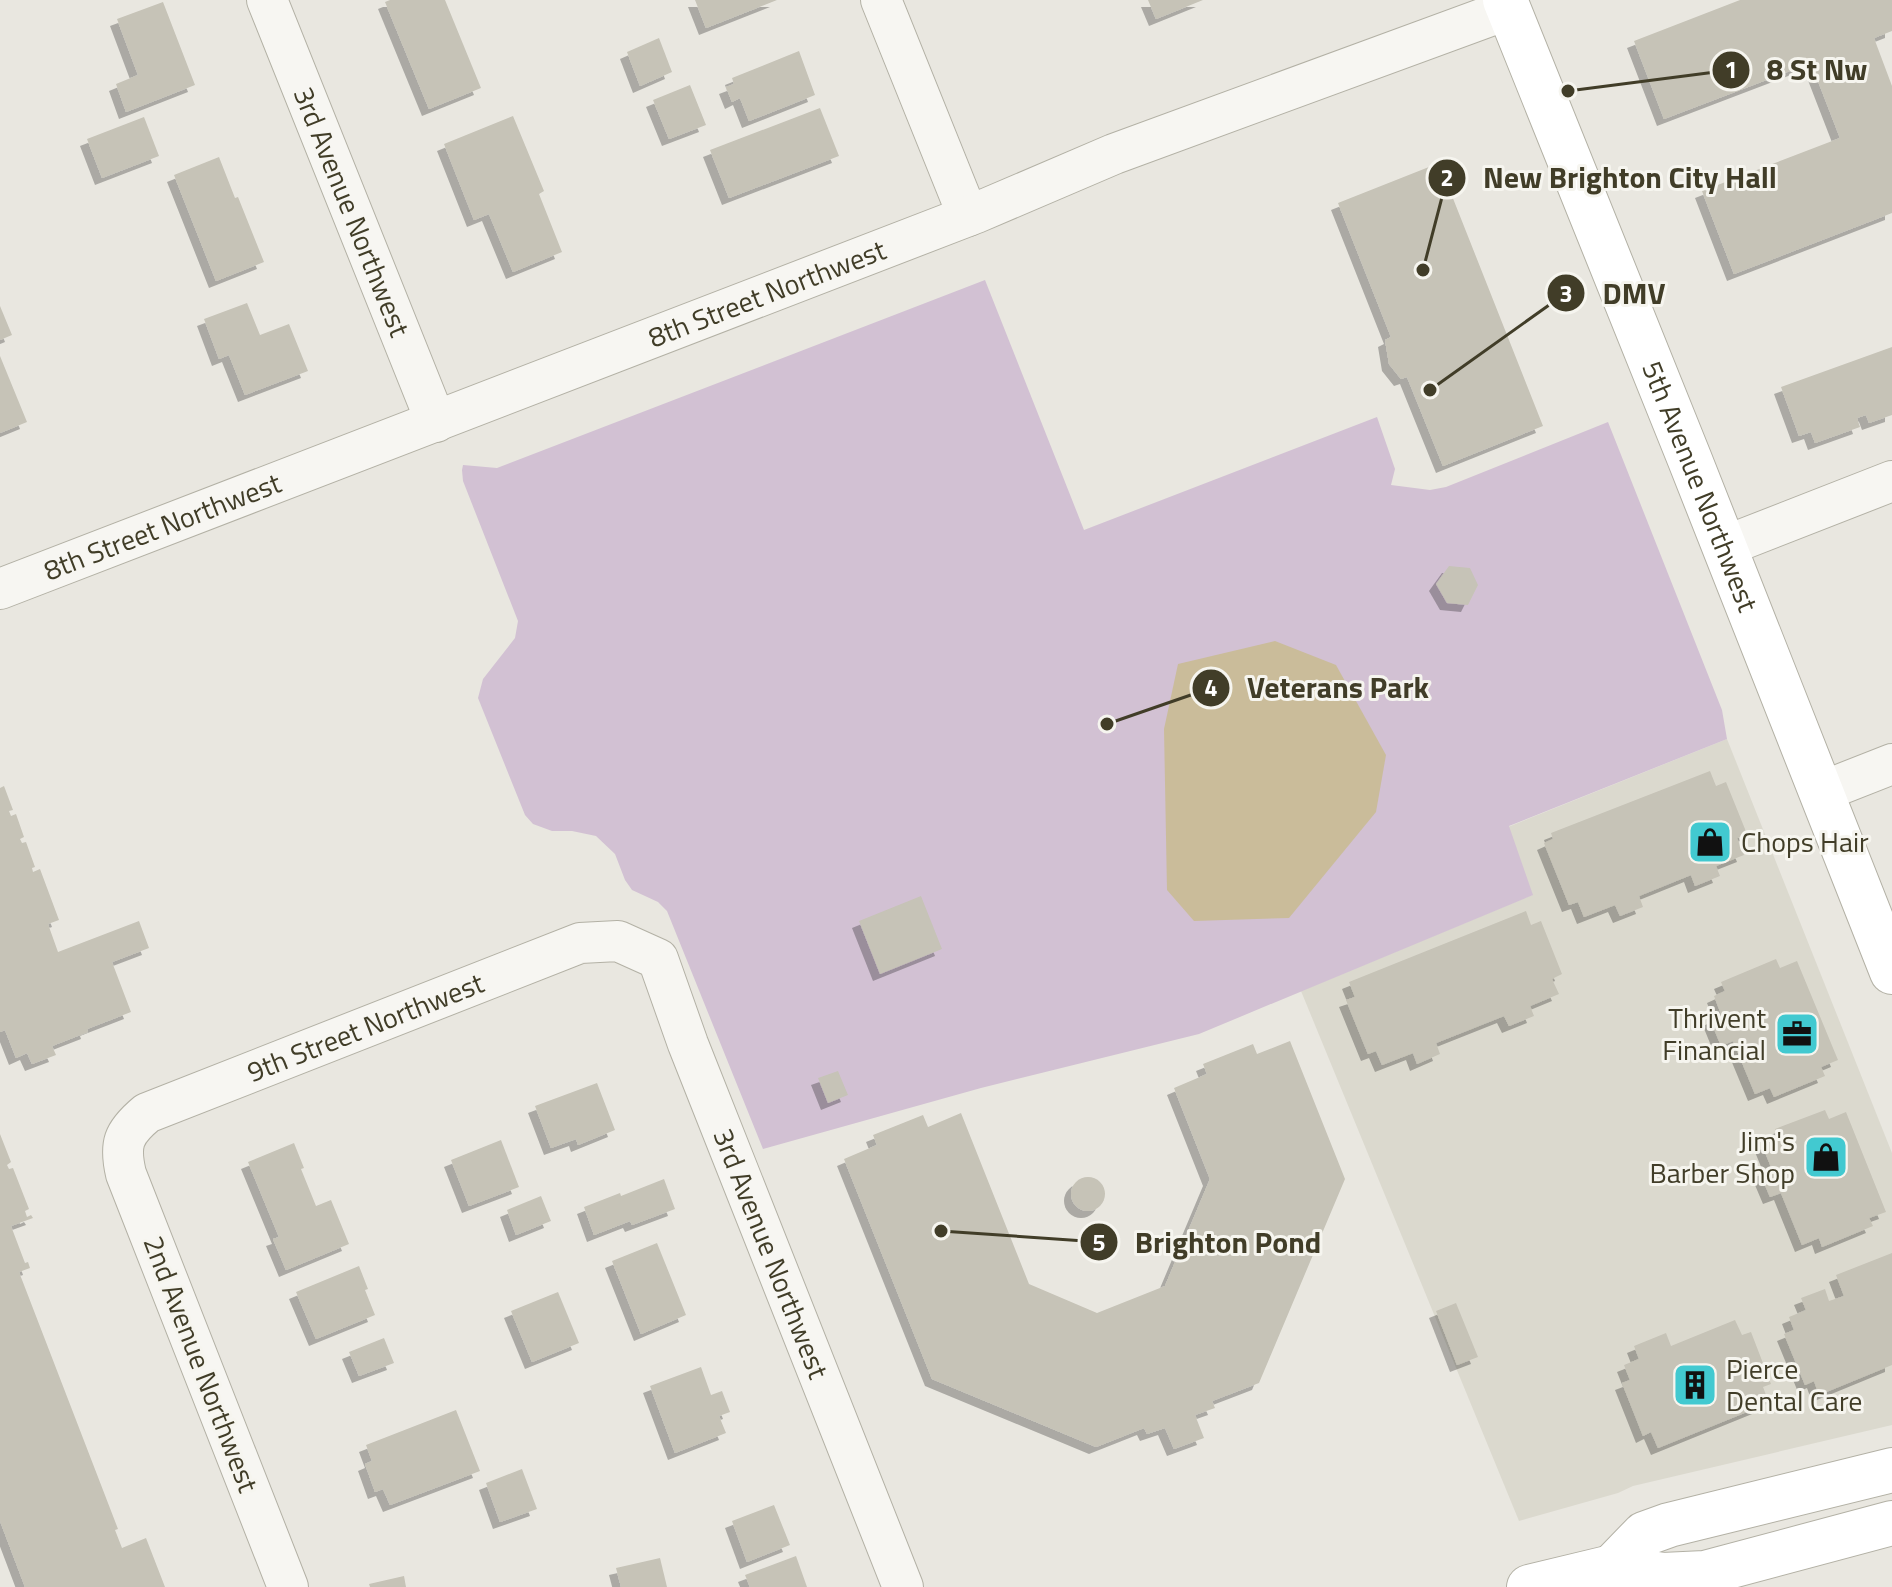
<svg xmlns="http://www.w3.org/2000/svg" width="1892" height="1587" viewBox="0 0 1892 1587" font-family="'Titillium Web',sans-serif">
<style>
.built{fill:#dbd9ce}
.green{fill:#d2c1d3}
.water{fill:#cabc9a}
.building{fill:#c6c3b7;filter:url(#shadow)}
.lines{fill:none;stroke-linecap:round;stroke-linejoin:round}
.street-casing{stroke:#b3b1a5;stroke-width:42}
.secondary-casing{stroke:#b3b1a5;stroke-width:46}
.street{stroke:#f7f6f2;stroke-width:40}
.secondary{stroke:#fff;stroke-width:44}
.labels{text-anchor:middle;stroke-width:6;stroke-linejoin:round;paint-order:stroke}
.street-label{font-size:28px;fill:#413d28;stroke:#f6f5ef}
.poi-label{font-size:28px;fill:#413d28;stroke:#f6f5ef;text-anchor:start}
.leader{fill:none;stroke:#413d28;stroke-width:3}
.callout-dot{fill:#413d28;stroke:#f6f5ef;stroke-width:3}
.mark-label{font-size:24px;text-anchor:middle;font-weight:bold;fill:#fff}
.callout-label{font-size:30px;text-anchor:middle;font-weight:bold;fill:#413d28;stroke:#f6f5ef;stroke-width:6;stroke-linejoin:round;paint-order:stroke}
</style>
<defs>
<filter id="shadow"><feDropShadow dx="-7" dy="7" stdDeviation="0" flood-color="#0004"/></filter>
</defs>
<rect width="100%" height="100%" fill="#e9e7e0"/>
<polygon class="built" points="1727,739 1892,1153 1892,1425 1633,1486 1618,1493 1519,1521 1301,991 1532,895 1508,827"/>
<polygon class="green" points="985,280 1084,530 1377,417 1395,469 1391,485 1430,490 1446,487 1608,422 1722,710 1727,739 1509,826 1533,895 1199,1034 981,1088 763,1149 667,911 658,902 632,890 625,880 615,854 596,836 572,831 552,831 533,824 525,815 478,698 483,679 515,638 518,621 463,481 462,470 463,465 497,468"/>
<polygon class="water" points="1275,641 1336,665 1386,755 1376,812 1289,918 1194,921 1167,890 1164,729 1178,664"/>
<g class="building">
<polygon points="390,0 445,0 481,88 429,109 385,2"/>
<polygon points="695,0 777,0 706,28"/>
<polygon points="1148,0 1203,0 1156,19"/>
<polygon points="1740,0 1892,0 1892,31 1874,38 1892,86 1892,213 1734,274 1702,191 1840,138 1811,63 1664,119 1634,41"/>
<polygon points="163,2 195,85 126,112 116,84 138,75 117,19"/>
<polygon points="659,38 672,72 640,86 627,52"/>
<polygon points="799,51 815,95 749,121 740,98 732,102 726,87 734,84 732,78"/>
<polygon points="690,85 706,125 669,139 653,100"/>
<polygon points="820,108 839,156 729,198 710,150"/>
<polygon points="513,116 544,191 539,194 562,252 513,272 489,214 474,220 444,144"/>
<polygon points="144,117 159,156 102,178 87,139"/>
<polygon points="219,157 235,198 238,197 264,262 216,281 174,175"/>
<polygon points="1439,163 1543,426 1443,466 1407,377 1401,379 1389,364 1385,340 1391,337 1338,203"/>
<polygon points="247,303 260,335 289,324 308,371 245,395 229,355 219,359 204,319"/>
<polygon points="0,306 12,335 0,340"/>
<polygon points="1892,347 1892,415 1869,423 1866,415 1857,418 1860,427 1815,443 1811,432 1799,436 1781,387"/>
<polygon points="0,356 27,422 0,433"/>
<polygon points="1449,566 1470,568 1478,585 1468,605 1447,603 1436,584"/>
<polygon points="1710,771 1716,786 1726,782 1747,834 1737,838 1744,855 1716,866 1720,876 1695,886 1691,875 1639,896 1643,907 1620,916 1615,905 1584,917 1578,902 1569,905 1544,843 1553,839 1551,833"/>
<polygon points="4,786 13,810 9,811 11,816 16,814 24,837 20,839 22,843 26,842 35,867 32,868 33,872 40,869 59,920 48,924 58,952 139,921 149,948 112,962 131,1012 87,1029 88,1032 52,1046 56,1055 32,1064 27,1053 16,1058 5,1030 0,1032 0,788"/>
<polygon points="921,896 942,949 880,974 859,921"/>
<polygon points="1526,911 1531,925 1541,921 1562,974 1552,979 1559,994 1530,1006 1534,1016 1509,1026 1504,1016 1436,1043 1440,1054 1417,1064 1413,1053 1382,1065 1376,1051 1368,1054 1346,1000 1355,997 1349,982"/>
<polygon points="1776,959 1780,968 1797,961 1838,1060 1821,1067 1825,1076 1774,1097 1770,1088 1755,1094 1733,1041 1721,1046 1710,1019 1721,1014 1714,996 1725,991 1721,982"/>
<polygon points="1290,1041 1345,1179 1259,1383 1212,1401 1215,1408 1195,1415 1204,1438 1174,1449 1165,1428 1147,1434 1144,1428 1096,1447 932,1379 844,1159 877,1145 873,1135 923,1115 928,1127 961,1113 1029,1284 1097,1313 1165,1286 1210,1179 1174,1088 1207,1074 1203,1064 1253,1044 1257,1054"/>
<polygon points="838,1071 848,1095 828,1103 818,1078"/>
<polygon points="597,1083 615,1130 578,1145 576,1139 551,1148 535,1106"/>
<polygon points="1825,1110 1829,1119 1846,1112 1886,1212 1869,1218 1873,1226 1822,1247 1819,1238 1802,1245 1781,1193 1770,1197 1759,1171 1771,1167 1762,1145 1779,1138 1775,1129"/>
<polygon points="0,1134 11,1162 7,1165 9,1169 13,1168 29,1209 25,1211 27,1217 31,1215 33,1218 11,1226 25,1263 28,1262 30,1268 19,1272 118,1529 115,1530 122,1548 146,1538 165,1587 25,1587 0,1521"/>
<polygon points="501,1140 519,1187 469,1206 451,1160"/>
<polygon points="294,1143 304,1168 301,1169 316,1206 331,1200 349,1244 286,1270 273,1239 279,1237 248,1162"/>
<circle cx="1088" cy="1194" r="17"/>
<polygon points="664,1179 675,1209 632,1225 630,1221 594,1235 584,1207 620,1193 621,1196"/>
<polygon points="541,1196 551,1221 516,1235 507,1210"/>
<polygon points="657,1243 686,1315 641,1334 612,1261"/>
<polygon points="1892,1253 1892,1365 1819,1395 1814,1381 1805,1385 1784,1334 1794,1330 1789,1317 1806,1310 1801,1298 1825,1289 1829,1301 1844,1296 1836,1275"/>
<polygon points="359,1266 368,1289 365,1290 375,1315 316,1339 296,1292"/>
<polygon points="558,1292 579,1343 532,1362 511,1311"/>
<polygon points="1456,1303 1478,1357 1457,1365 1436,1311"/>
<polygon points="1735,1320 1742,1335 1751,1332 1771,1384 1763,1387 1769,1403 1658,1448 1651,1432 1643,1436 1622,1383 1630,1380 1624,1365 1639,1359 1634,1346 1666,1333 1671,1346"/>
<polygon points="384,1338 394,1363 359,1376 349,1352"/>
<polygon points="701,1367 711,1395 722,1391 730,1412 719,1416 726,1433 675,1453 650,1386"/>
<polygon points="456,1410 480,1471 390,1505 383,1489 375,1492 365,1464 372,1461 366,1445"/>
<polygon points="522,1469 537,1509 500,1522 486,1483"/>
<polygon points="774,1505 790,1545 747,1562 732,1521"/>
<polygon points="796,1556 807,1587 750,1587 745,1575"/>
<polygon points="660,1558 667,1587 621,1587 616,1568"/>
<polygon points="404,1576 406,1587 370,1587 369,1584"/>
</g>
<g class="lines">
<g class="street-casing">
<g id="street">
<path id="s1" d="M267 0 436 422"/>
<polyline points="881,0 968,216"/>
<polyline points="1723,547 1892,481"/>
<path id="s2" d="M0 589 976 213 1114 154 1509 9"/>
<polyline points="1821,792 1892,764"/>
<path id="s3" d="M288 1587 126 1174C119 1144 123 1133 147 1113L580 943 618 941 658 959 688 1044 903 1587"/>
</g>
</g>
<g class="secondary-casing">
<g id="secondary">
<path id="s4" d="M1505 0 1690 460 1892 972"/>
<polyline points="1612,1567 1644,1534 1669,1525 1892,1470"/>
<polyline points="1529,1587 1612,1567 1663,1575 1705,1573 1892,1523"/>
</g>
</g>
<use href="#street" class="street"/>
<use href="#secondary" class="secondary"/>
</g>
<defs>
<g id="shop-square" transform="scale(2.3)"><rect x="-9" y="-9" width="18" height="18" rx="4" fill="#42c9d0" stroke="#f6f5ef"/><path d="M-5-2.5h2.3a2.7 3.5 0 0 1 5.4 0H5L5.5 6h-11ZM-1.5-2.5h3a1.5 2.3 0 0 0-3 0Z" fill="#111"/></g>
<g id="office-square" transform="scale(2.3)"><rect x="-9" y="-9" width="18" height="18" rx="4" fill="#42c9d0" stroke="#f6f5ef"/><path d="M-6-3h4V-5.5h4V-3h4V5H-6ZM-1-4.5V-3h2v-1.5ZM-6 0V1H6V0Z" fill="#111"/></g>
<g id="building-square" transform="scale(2.3)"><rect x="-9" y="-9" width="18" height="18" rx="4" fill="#42c9d0" stroke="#f6f5ef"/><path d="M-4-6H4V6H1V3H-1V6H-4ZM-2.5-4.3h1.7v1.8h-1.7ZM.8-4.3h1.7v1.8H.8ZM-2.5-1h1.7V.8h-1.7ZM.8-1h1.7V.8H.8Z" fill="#111"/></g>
</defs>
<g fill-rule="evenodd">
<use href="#shop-square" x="1710" y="842"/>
<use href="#office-square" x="1797" y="1034"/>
<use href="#shop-square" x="1826" y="1157"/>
<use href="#building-square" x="1695" y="1385"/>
</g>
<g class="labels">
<g class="street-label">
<text dy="10" stroke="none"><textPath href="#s1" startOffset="228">3rd Avenue Northwest</textPath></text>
<text dy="10" stroke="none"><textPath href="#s2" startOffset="822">8th Street Northwest</textPath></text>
<text dy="10" stroke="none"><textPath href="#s4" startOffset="524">5th Avenue Northwest</textPath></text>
<text dy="10" stroke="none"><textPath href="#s2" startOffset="174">8th Street Northwest</textPath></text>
<text dy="10" stroke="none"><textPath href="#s3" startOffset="748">9th Street Northwest</textPath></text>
<text dy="10" stroke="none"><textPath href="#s3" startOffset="1376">3rd Avenue Northwest</textPath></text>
<text transform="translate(201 1364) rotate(69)" y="10">2nd Avenue Northwest</text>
</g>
<g class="poi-label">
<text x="1741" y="852">Chops Hair</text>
<text x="1766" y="1028" text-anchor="end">Thrivent<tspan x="1766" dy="32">Financial</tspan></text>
<text x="1795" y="1151" text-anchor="end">Jim's<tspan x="1795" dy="32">Barber Shop</tspan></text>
<text x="1726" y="1379">Pierce<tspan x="1726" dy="32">Dental Care</tspan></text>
</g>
</g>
<path class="leader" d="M1568 91L1731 70M1423 270L1447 178M1430 390L1566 293M1107 724L1211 688M941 1231L1099 1242"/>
<g class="callout-dot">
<circle cx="1568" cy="91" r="8"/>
<circle cx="1423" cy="270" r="8"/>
<circle cx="1430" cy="390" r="8"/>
<circle cx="1107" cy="724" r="8"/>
<circle cx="941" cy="1231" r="8"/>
<circle cx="1731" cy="70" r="20"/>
<circle cx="1447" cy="178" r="20"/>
<circle cx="1566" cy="293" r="20"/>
<circle cx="1211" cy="688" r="20"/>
<circle cx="1099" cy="1242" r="20"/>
</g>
<g class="mark-label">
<text x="1731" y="78">1</text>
<text x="1447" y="186">2</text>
<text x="1566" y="302">3</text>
<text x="1211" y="696">4</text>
<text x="1099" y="1251">5</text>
</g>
<g class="callout-label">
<text x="1817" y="80">8 St Nw</text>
<text x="1630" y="188">New Brighton City Hall</text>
<text x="1634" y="304">DMV</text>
<text x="1338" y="698">Veterans Park</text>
<text x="1228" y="1253">Brighton Pond</text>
</g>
</svg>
